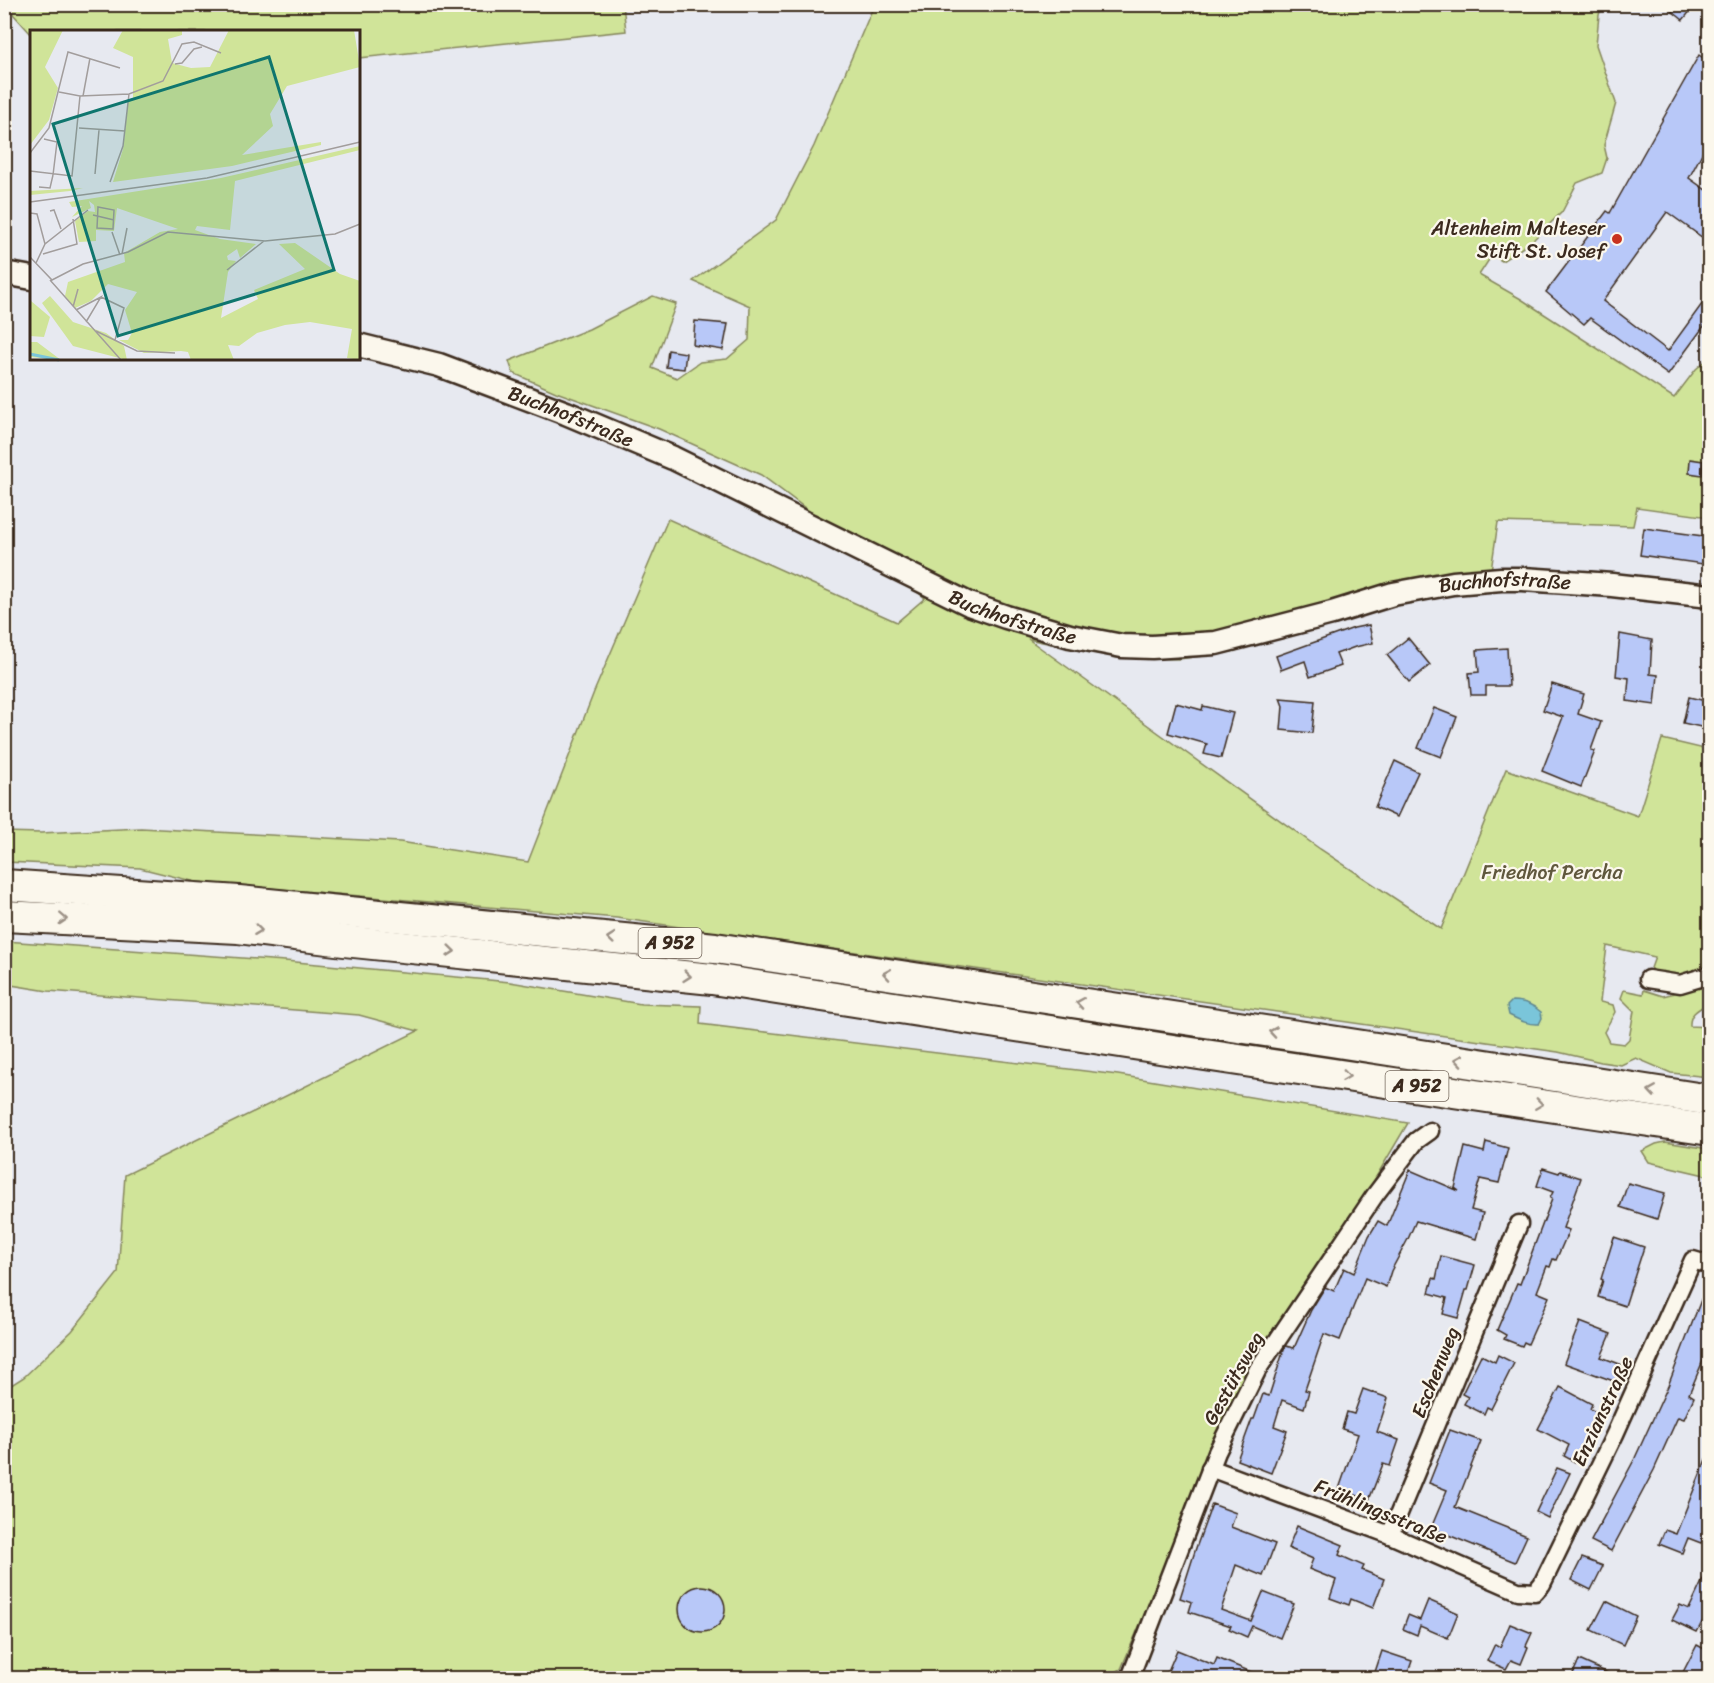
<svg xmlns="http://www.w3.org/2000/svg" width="1714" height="1683" viewBox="0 0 1714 1683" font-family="Sriracha,sans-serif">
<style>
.green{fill:#d0e499;stroke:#86875c;stroke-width:1.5}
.water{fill:#7ac5da;stroke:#61878f;stroke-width:1.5}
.building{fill:#b8c8f8;stroke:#3b2a1e;stroke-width:1.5}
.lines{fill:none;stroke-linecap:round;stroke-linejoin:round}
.street-casing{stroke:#3b2a1e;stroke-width:21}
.secondary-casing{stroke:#3b2a1e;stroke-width:27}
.highway-casing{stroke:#3b2a1e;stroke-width:34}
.street{stroke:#fbf7ec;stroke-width:16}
.secondary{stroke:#fbf7ec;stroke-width:22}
.highway{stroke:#fbf7ec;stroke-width:30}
.oneway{stroke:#9b9085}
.poi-dot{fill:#c8321e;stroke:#fbf7ec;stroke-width:2}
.labels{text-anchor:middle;stroke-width:4.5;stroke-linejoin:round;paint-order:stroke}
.shield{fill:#fbf7ec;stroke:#75685c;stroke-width:1.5}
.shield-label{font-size:18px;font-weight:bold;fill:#3b2a1e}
.poi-label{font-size:20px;fill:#3b2a1e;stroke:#fbf7ec;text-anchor:end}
.street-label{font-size:20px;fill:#3b2a1e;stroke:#fbf7ec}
.park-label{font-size:20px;fill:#60583d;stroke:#fbf7ec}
.inset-river{fill:none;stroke:#7ac5da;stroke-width:3}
.inset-road{fill:none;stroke:#a29d9c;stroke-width:1.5}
.view{fill:#0f766e;fill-opacity:0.15;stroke:#0f766e;stroke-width:3}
.inset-edge{fill:none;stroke:#3b2a1e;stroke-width:3}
</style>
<rect width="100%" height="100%" fill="#e7e9f0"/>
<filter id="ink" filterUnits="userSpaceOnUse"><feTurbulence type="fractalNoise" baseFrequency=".0167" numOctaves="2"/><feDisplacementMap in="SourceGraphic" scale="12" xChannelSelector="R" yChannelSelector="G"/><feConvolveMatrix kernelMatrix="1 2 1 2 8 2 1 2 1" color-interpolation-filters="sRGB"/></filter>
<g filter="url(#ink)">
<g class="green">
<polygon points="623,5 626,31 359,58 358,32 32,32 31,34 5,5"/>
<path d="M874 5H1602L1599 15 1596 45 1616 103 1604 145 1607 158 1602 173 1577 183 1562 212 1531 242 1502 261 1492 255 1479 275 1521 299 1674 398 1696 369 1709 358V517L1637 507 1633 526 1498 522 1488 592 1439 596 1390 607 1231 652 1179 659 1118 658 1028 639 1320 849 1441 929 1506 769 1638 816 1662 739 1709 750V965L1678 976 1663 971 1659 974 1650 971 1655 957 1607 946 1600 1002 1613 1005 1615 1012 1604 1032 1609 1042 1624 1044 1629 1039 1634 1011 1621 998 1624 990 1643 994 1644 990 1663 996 1683 991 1709 983V1003C1699 1009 1689 1013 1690 1026L1709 1027V1077L1671 1073 1636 1058 1621 1065 1601 1062 1558 1052 617 918 196 882 140 868 5 862 4 832 41 833 141 828 400 842 528 862 594 692 668 519 897 622 925 598 761 475 659 429 556 392 513 373 509 361 589 329 653 296 676 304 652 368 677 378 700 362 727 359 749 340 750 306 693 281 776 220 814 146Z"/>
<polygon points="5,941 285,961 510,982 641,1004 701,1006 700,1024 1118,1075 1408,1123 1337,1243 1263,1346 1215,1447 1121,1669 1106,1678 5,1678 5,1389 24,1377 72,1331 118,1273 125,1175 418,1031 359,1015 48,991 5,984"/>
<polygon points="1665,1142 1709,1149 1709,1176 1649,1162 1642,1151 1656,1144"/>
</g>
<path class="water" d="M1512 1001C1524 1001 1532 1004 1541 1012L1542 1018 1539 1024C1528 1025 1519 1020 1509 1015L1507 1006Z"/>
<g class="building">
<polygon points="1663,4 1696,4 1683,20"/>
<polygon points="1699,55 1710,63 1710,138 1689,178 1710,193 1710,243 1667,212 1603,301 1668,351 1710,293 1710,318 1668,375 1590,318 1584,324 1546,292 1607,211 1610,213"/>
<polygon points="695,321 728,324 723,350 693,345"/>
<polygon points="668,350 686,353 684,369 666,367"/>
<polygon points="1690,459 1703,461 1702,475 1689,473"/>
<polygon points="1644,528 1710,537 1710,565 1640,555"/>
<polygon points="1369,625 1373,643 1355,647 1336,654 1341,666 1310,677 1305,661 1281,670 1276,656 1354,628"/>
<polygon points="1620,634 1652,640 1650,674 1658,675 1655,705 1627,701 1629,678 1616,676"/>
<polygon points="1408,638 1430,665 1409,682 1387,655"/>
<polygon points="1507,648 1509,686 1486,686 1486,695 1471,695 1469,673 1479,672 1477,650"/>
<polygon points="1552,684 1584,694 1578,714 1601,722 1591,750 1595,751 1581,787 1542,771 1563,717 1543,710"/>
<polygon points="1689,697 1710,702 1710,729 1683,723"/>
<polygon points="1280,698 1315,701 1312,733 1281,730 1283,706"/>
<polygon points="1176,703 1202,710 1203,706 1233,713 1221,758 1204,754 1207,744 1168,733"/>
<polygon points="1434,708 1457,717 1441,757 1418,748"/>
<polygon points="1395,761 1418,772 1397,817 1375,807"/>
<polygon points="1486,1142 1508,1148 1499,1183 1480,1179 1471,1210 1483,1213 1476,1239 1416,1221 1408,1239 1391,1271 1386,1287 1365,1278 1340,1340 1324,1334 1305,1390 1309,1391 1304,1408 1282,1400 1274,1426 1287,1431 1271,1473 1237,1460 1252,1419 1254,1419 1263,1394 1269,1396 1284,1349 1286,1346 1294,1348 1311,1310 1325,1287 1334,1291 1344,1268 1354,1273 1369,1236 1378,1221 1387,1226 1410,1170 1459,1191 1455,1188 1465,1147 1484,1152"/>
<polygon points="1543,1168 1559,1173 1560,1171 1581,1178 1563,1228 1569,1230 1556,1260 1553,1259 1550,1267 1547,1266 1537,1292 1549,1297 1528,1344 1524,1342 1522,1346 1504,1339 1506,1335 1497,1330 1517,1283 1520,1284 1552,1199 1550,1198 1553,1192 1537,1186"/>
<polygon points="1628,1183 1665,1193 1657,1219 1620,1207"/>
<polygon points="1614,1237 1644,1247 1625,1306 1598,1297 1603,1280 1601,1279"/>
<polygon points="1441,1256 1475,1265 1468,1290 1466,1290 1458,1318 1443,1314 1447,1298 1429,1293 1433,1278 1436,1279"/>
<polygon points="1709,1279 1710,1344 1689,1394 1694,1397 1684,1419 1678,1417 1654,1470 1611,1551 1591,1541 1634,1460 1668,1386"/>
<polygon points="1580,1322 1611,1334 1601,1357 1625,1366 1619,1383 1564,1363"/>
<polygon points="1481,1355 1495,1362 1498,1355 1514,1363 1491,1409 1487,1407 1484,1414 1464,1404 1468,1397 1462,1394"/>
<polygon points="1560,1387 1592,1404 1590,1409 1603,1416 1586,1448 1583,1447 1575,1462 1564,1456 1569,1445 1538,1429"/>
<polygon points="1363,1389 1388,1398 1377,1432 1399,1440 1390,1466 1383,1464 1369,1500 1339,1489 1358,1434 1342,1429 1347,1412 1354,1414"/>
<polygon points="1450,1430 1481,1441 1455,1507 1527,1536 1515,1562 1431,1528 1447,1490 1429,1483"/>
<polygon points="1709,1452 1710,1524 1701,1543 1688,1538 1682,1553 1659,1544 1665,1530 1676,1534"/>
<polygon points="1557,1468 1570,1473 1548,1518 1536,1512"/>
<polygon points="1212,1504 1236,1513 1231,1527 1275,1544 1263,1576 1236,1565 1221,1610 1251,1621 1263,1592 1294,1604 1280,1638 1252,1626 1247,1637 1229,1629 1231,1626 1189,1612 1192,1602 1180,1598 1196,1548"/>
<polygon points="1297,1526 1343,1545 1339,1555 1364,1566 1362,1570 1384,1579 1373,1608 1351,1599 1349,1605 1330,1598 1336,1580 1309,1569 1313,1559 1288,1548"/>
<polygon points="1582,1558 1603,1566 1591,1590 1571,1580"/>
<polygon points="1710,1565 1710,1607 1697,1632 1672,1620 1680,1605 1689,1609"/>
<circle cx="702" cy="1609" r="23"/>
<polygon points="1428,1600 1458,1613 1448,1638 1420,1626 1417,1635 1403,1629 1408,1615 1420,1620"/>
<polygon points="1606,1601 1636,1616 1623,1645 1591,1630"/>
<polygon points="1510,1624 1532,1633 1526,1646 1528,1647 1521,1664 1511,1660 1506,1669 1487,1661 1495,1644 1500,1647"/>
<polygon points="1697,1645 1710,1652 1710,1678 1680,1678"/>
<polygon points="1177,1650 1214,1665 1217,1658 1266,1678 1165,1678"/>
<polygon points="1382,1651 1412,1661 1406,1678 1373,1678"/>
<polygon points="1579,1660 1619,1678 1571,1678"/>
</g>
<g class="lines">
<g class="street-casing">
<g id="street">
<polyline points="1648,979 1680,984 1710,975"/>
<polyline points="1210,1468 1390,1535 1518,1591 1535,1592 1542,1584 1615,1434 1693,1260 1710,1265"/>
<polyline points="1390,1535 1519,1224"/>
<polyline points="1130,1678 1217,1452 1258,1369 1375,1195 1416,1141 1430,1131"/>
</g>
</g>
<g class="secondary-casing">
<g id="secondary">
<polyline points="4,273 32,278"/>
<path id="s1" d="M358 345 439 365 566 413 673 458 969 604 1006 617 1070 636 1122 646 1152 647 1216 643 1332 613 1393 594 1453 583 1501 579H1523L1612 585 1710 596"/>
</g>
</g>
<g class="highway-casing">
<g id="highway">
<polyline points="4,885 239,901 715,948 1331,1041 1710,1100"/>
<polyline points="4,916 238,928 344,941 712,979 1205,1055 1710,1130"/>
</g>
</g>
<use href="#street" class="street"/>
<use href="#secondary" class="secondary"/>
<use href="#highway" class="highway"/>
</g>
<defs><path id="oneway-chevron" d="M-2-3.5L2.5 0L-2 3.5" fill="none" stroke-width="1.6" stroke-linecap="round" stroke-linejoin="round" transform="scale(1.5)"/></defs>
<g class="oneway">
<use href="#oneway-chevron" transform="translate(63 919) rotate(3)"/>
<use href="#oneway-chevron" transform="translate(258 930) rotate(7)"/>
<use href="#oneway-chevron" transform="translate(611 938) rotate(-174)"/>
<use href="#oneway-chevron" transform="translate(451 951) rotate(6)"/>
<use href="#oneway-chevron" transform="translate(887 974) rotate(-171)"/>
<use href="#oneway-chevron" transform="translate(687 976) rotate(6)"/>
<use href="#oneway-chevron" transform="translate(1080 1003) rotate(-171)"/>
<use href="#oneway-chevron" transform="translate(1273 1032) rotate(-171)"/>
<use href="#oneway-chevron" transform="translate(1459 1060) rotate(-171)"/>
<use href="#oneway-chevron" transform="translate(1346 1076) rotate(8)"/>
<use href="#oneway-chevron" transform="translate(1652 1091) rotate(-171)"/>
<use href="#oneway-chevron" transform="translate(1539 1104) rotate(8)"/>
</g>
</g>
<circle class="poi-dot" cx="1617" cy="239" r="6"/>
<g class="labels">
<g class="shield">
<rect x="638.5" y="928" width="63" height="30" rx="4.5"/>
<rect x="1385.5" y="1071" width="63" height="30" rx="4.5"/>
</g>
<g class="shield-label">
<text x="670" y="949">A 952</text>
<text x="1417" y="1092">A 952</text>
</g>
<g class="poi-label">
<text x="1605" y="235">Altenheim Malteser<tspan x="1605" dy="23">Stift St. Josef</tspan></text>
</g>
<g class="street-label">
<text dy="7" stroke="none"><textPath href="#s1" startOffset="225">Buchhofstraße</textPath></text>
<text dy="7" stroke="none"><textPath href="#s1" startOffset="1215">Buchhofstraße</textPath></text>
<text dy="7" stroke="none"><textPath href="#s1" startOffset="711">Buchhofstraße</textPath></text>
<text transform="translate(1435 1372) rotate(-68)" y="7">Eschenweg</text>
<text transform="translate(1233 1378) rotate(-61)" y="7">Gestütsweg</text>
<text transform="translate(1602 1411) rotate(-65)" y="7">Enzianstraße</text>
<text transform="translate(1381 1511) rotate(22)" y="7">Frühlingsstraße</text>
</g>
<g class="park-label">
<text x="1552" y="879">Friedhof Percha</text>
</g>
</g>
<g transform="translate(30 30)">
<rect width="330" height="330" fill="#e7e9f0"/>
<path d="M0 0H33L15 37 28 58 19 90 0 115ZM93 0H152V5L138 9 142 33 161 38 180 37 199 0H324L330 37 257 56 240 84 243 96 212 125 291 112V115L202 136 83 152 93 119 98 72 103 68V27L83 18ZM330 116V120L205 151 200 200 167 196 165 200 190 209 226 214 210 228 207 219 197 226 198 230 206 231 198 242 191 288 228 269 224 260 275 239 249 214 265 213 310 244 330 251V330L317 328 322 299 280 292 255 295 227 303 209 316 198 315 204 330H161L158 322 151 321 114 323 89 310H98L102 303 95 280 107 262 78 254 61 271 45 278 35 266 38 252 95 232 94 223 130 202 148 199 87 178 84 201 66 200V211L49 212 45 191 58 181 65 182 64 175 59 171 61 178 42 187 52 176 42 177 39 172 191 148ZM53 158 40 161 0 165V161ZM20 266 43 292 76 303 94 316 97 330 43 316 12 273ZM1 271 20 287 14 307 0 306ZM0 312H7L31 330 0 327Z" fill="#d0e499"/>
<path class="inset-river" d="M0 324 29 330"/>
<path class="inset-road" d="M145 34 152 33 164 19 172 17M29 62 50 66 99 64 133 51 152 14 164 12 191 23M53 66 60 28M49 98 95 101M14 109 27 112 23 145M0 123 19 98 38 22 90 38M0 141 42 146 50 66M65 144 69 100M80 152 93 116 99 64M9 157 20 158 23 145M0 172 177 148 330 112M68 177 84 180 83 199 67 198ZM20 181 24 180 31 199M0 183 7 184 15 214M63 185 84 190M82 202 90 225M13 224 47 214 43 189M92 224 97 198M0 227 22 250 53 234 98 222 138 202 235 211 305 204 330 194M6 233 15 214 58 180M197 240 234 211M20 250 91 330M71 267 94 278 85 310M43 277 48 259M46 280 71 267 56 292M66 301 107 321 145 323"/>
<path class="view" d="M239 27 304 240 88 306 23 94Z"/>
<rect width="330" height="330" class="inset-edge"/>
</g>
<rect width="1714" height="1683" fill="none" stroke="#fbf7ec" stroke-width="24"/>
<rect x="12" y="12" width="1690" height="1659" fill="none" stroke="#3b2a1e" stroke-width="2" filter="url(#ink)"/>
</svg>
